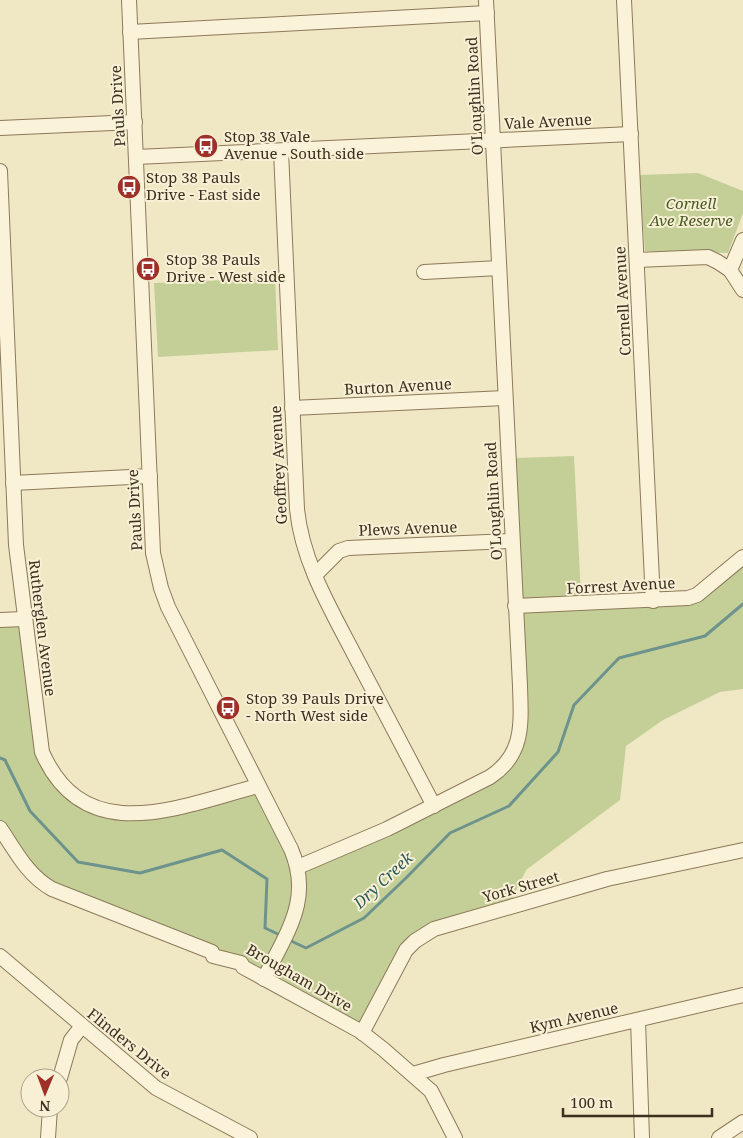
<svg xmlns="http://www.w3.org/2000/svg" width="743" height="1138" viewBox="0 0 743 1138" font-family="'Noto Serif',serif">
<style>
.green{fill:#c4cf98}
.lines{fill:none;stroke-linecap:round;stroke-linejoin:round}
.stream{stroke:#6d938c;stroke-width:3}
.minor-casing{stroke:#8c795a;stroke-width:16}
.minor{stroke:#faf3d9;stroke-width:14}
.labels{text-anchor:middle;stroke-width:4;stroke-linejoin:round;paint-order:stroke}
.street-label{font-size:15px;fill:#3c2f1f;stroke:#f7f0d5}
.poi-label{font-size:15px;fill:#3c2f1f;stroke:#f7f0d5;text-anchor:start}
.park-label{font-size:15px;font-style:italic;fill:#485924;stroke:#f7f0d5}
.water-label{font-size:16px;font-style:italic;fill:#2d5b5c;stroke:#f7f0d5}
</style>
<rect width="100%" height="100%" fill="#f0e7c5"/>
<g class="green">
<polygon points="698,173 743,191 743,213 728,253 645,251 639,175"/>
<polygon points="275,278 278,350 158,357 154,283"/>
<polygon points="574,456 581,596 522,599 515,458"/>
<polygon points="743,555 743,689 720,692 663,720 626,746 620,800 526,870 508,907 434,929 409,947 362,1033 243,967 52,889 0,828 0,620 24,619 41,747 73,796 127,814 258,786 299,870 494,774 514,752 515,606 688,598"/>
</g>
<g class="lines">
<g class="stream">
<polyline points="0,758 5,760 30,811 78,862 140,873 222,850 267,879 265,928 282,936"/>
<polyline points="287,939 306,948 364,918 406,878 450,833 509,806 558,752 574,705 619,658 705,636 743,604"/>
</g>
<g class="minor-casing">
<g id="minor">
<path d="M129 0 153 553 161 588 168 607 291 849C313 900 286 933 264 979"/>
<polyline points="624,0 653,601"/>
<polyline points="130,32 487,13"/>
<polyline points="0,128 135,122"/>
<path d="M281 151 297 509C302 561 330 608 354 654 380 704 407 755 434 806"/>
<polyline points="136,157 631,134"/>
<path d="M0 171 16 545 42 752C85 850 180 806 258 786"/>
<polyline points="743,240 730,270 743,290"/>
<polyline points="637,260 708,257 718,262 730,270"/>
<polyline points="424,272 499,268"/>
<polyline points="292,408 505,398"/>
<polyline points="13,483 150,476"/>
<polyline points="315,575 339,551 348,548 512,541"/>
<polyline points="515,606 688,598 697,595 743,557"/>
<polyline points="0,620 24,619"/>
<path d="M0 828C15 850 27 875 52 889L212 952 213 956 241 963 243 967 360 1031 383 1049 431 1091 455 1138"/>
<path d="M298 867 387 829 490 777C525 754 521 722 520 686L486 0"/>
<polyline points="0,956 156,1088 250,1138"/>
<polyline points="638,1020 642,1138"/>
<polyline points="362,1033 406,950 415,941 434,929 607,879 743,850"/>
<polyline points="413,1074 444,1065 743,995"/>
<polyline points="60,1078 71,1040 82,1026"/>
<polyline points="48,1138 50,1108"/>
<polyline points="719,1138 743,1122"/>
</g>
</g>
<use href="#minor" class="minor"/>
</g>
<defs>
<g id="bus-disc" transform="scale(1.25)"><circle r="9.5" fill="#9e3027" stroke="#f7f0d5"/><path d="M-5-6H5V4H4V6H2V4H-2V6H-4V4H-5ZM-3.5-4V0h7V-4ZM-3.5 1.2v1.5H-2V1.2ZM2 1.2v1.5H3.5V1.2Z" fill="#fff"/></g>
</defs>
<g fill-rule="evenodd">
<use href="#bus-disc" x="206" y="146"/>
<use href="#bus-disc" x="129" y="187"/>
<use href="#bus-disc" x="148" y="269"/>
<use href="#bus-disc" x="228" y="708"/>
</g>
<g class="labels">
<g class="street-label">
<text transform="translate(475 96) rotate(-93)" y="5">O'Loughlin Road</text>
<text transform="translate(118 106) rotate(-93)" y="5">Pauls Drive</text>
<text transform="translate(548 122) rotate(-3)" y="5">Vale Avenue</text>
<text transform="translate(623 301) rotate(-93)" y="5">Cornell Avenue</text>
<text transform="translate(398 387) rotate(-3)" y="5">Burton Avenue</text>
<text transform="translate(279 465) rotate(-93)" y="5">Geoffrey Avenue</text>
<text transform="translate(494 501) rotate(-93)" y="5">O'Loughlin Road</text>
<text transform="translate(135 510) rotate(-93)" y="5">Pauls Drive</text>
<text transform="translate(408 529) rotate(-2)" y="5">Plews Avenue</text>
<text transform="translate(621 586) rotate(-3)" y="5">Forrest Avenue</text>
<text transform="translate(42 628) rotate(83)" y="5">Rutherglen Avenue</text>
<text transform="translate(521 887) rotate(-16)" y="5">York Street</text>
<text transform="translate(299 978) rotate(30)" y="5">Brougham Drive</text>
<text transform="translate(574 1018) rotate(-13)" y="5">Kym Avenue</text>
<text transform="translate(129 1044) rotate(39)" y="5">Flinders Drive</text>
</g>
<g class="poi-label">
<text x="224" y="142">Stop 38 Vale<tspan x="224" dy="17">Avenue - South side</tspan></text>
<text x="146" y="183">Stop 38 Pauls<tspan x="146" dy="17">Drive - East side</tspan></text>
<text x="166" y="265">Stop 38 Pauls<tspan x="166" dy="17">Drive - West side</tspan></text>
<text x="246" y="704">Stop 39 Pauls Drive<tspan x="246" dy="17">- North West side</tspan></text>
</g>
<g class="park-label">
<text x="691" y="209">Cornell<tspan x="691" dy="17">Ave Reserve</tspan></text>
</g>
<g class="water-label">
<text transform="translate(383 880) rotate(-43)" y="6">Dry Creek</text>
</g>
</g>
<g transform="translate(45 1093) rotate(181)"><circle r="24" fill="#f7f0d5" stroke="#aca38c"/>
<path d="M0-4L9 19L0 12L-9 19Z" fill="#9e3027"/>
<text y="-8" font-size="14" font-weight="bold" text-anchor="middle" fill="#3c2f1f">N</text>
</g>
<path d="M563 1108v8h149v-8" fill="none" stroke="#3c2f1f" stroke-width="2.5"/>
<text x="570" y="1108" font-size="15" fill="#3c2f1f" stroke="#f7f0d5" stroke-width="4" paint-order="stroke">100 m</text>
</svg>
